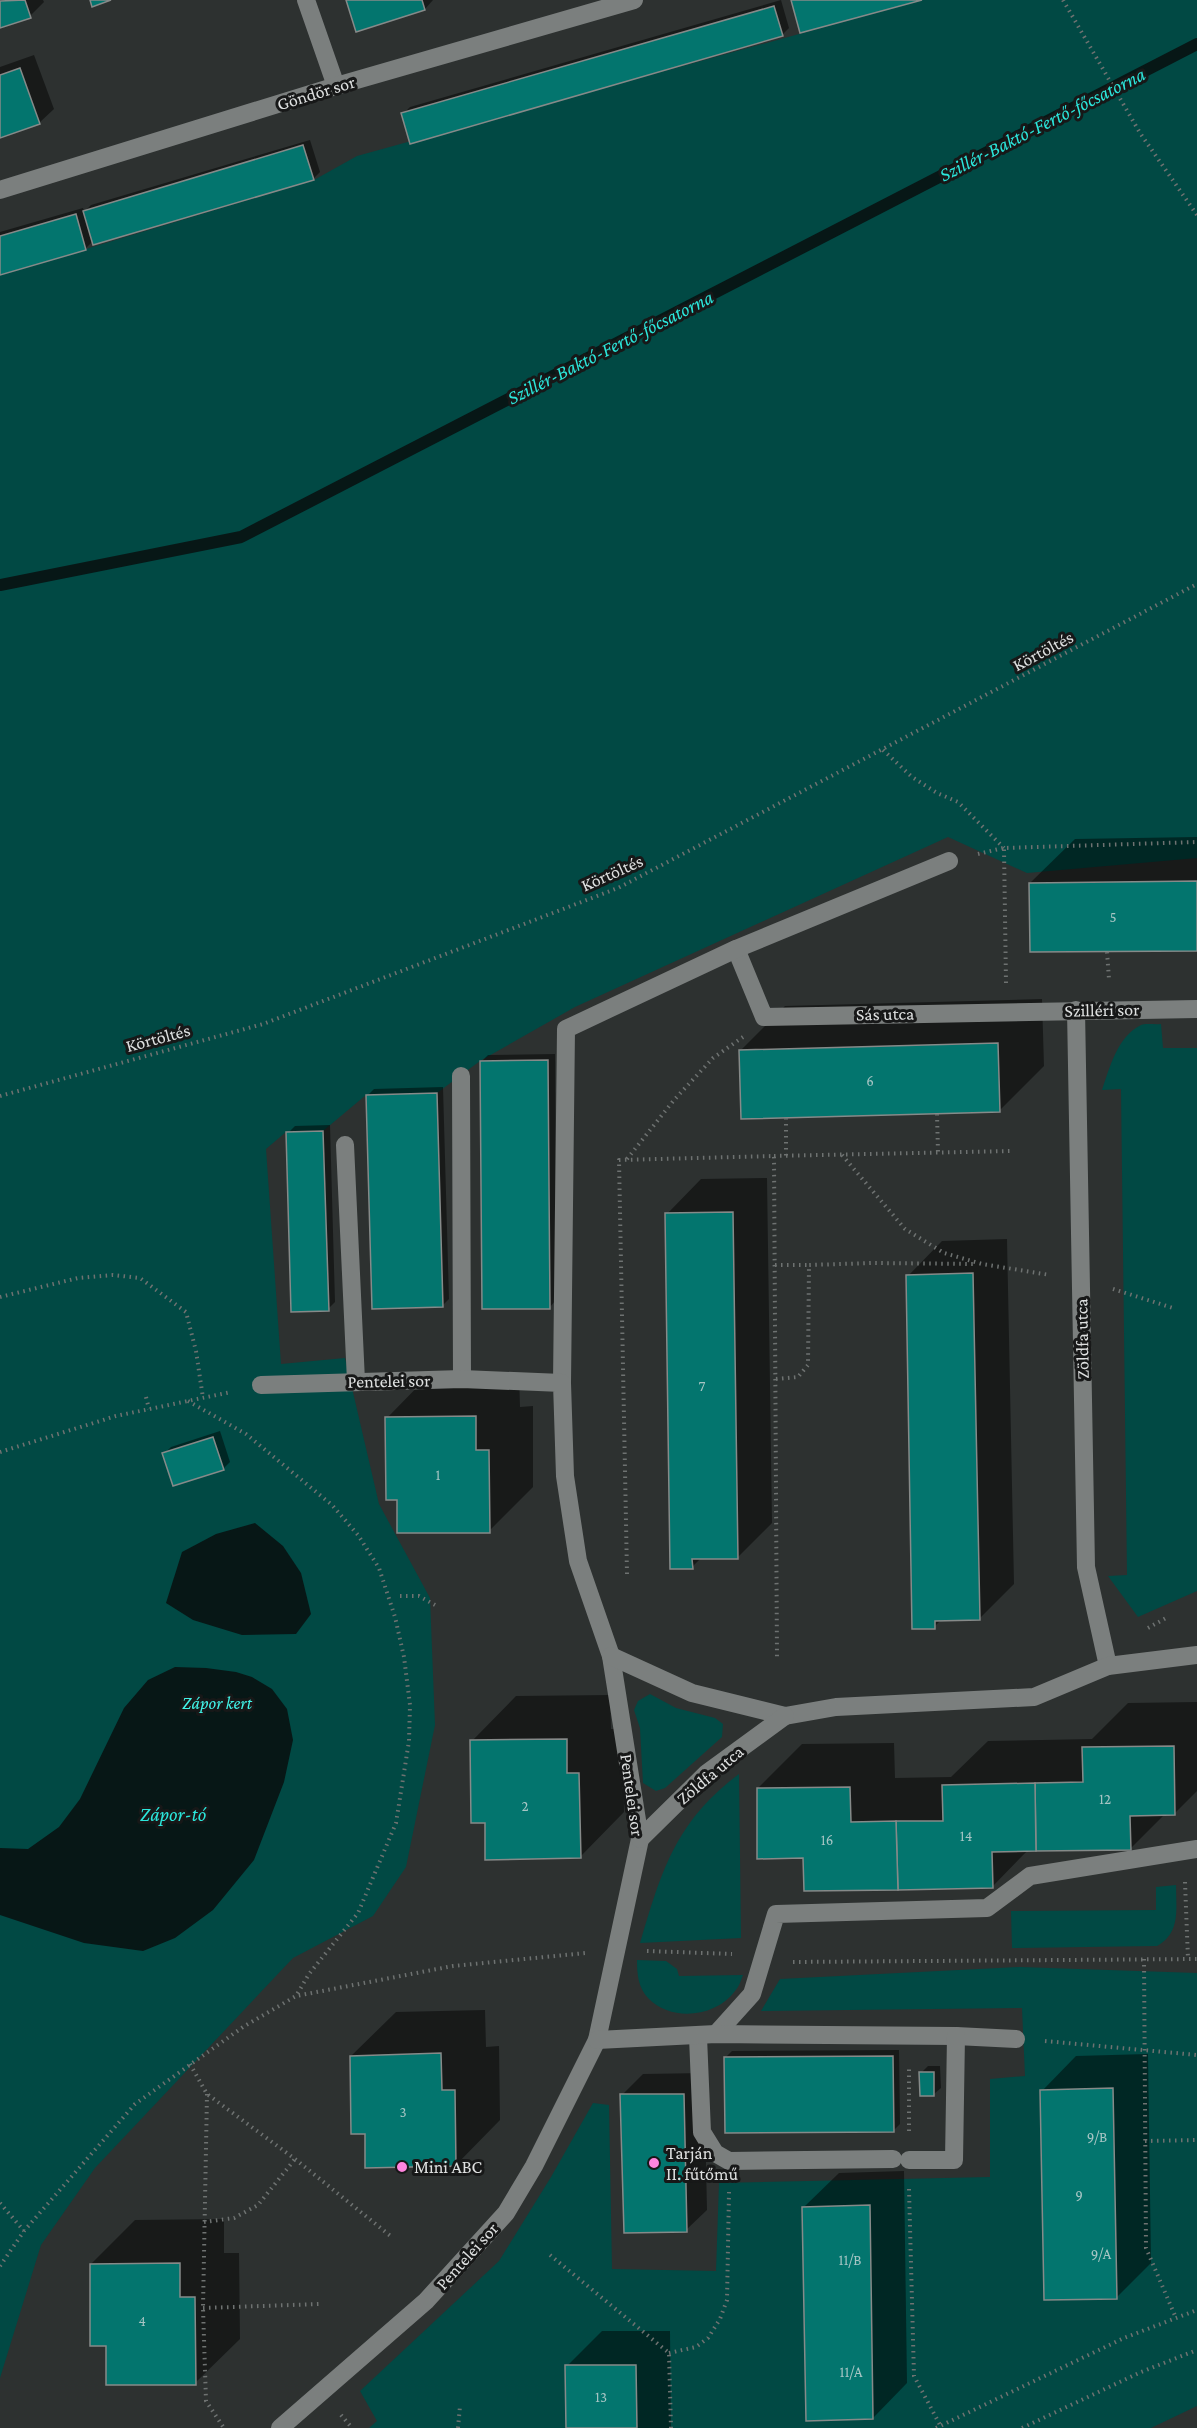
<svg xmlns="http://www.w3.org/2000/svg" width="1197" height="2428" viewBox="0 0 1197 2428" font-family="'Crimson Pro',serif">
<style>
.green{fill:#014944;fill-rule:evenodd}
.water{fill:#071716}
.shadow{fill:#0007}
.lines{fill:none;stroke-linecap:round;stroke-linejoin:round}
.stream{stroke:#071716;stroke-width:12}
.building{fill:#03756e;stroke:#868a89;stroke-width:1.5}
.path{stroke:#6e7271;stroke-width:4;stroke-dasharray:1.5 4.5;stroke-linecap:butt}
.minor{stroke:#7b7f7e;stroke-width:18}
.poi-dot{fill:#ff85de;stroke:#171818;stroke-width:2}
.labels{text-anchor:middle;stroke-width:6;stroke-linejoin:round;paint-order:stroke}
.number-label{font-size:15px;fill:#a7c5c4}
.street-label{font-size:18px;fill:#dee0e0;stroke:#171818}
.park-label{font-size:18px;font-style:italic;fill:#41f3e7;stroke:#171818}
.poi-label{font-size:18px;fill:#dee0e0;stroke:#171818;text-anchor:start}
.water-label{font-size:20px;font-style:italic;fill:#2be6db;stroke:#171818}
</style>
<rect width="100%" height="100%" fill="#2d3130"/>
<g class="green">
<polygon points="922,0 1197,0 1197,858 1027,873 948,837 575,1007 480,1061 437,1093 366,1095 323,1131 286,1132 266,1149 281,1364 345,1358 379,1504 430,1598 435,1725 406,1867 373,1916 293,1958 95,2168 41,2245 0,2378 0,275 314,180 357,156"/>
<path d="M1161 1024 1163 1048H1197V1591L1138 1617 1108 1576 1127 1575 1121 1089 1102 1090C1110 1067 1117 1037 1141 1025 1146 1023 1155 1025 1161 1024Z"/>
<polygon points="650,1694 676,1708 715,1718 723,1724 722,1737 665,1788 656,1791 643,1783 640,1728 634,1710 638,1701"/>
<path d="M739 1774 741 1938 640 1943C661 1871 676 1821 739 1774Z"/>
<path d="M1176 1885C1176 1908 1181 1933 1157 1946L1012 1948 1011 1911 1156 1910V1887Z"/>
<path d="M637 1960 666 1961 677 1969 679 1976 743 1975C741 1980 739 1987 735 1991 716 2017 672 2022 649 1999 638 1988 637 1974 637 1960Z"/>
<path d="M1020 1967 1197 1973V2406L1151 2428H637L636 2365H566V2428H369L377 2421 360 2391 499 2261 551 2177 593 2103 609 2105 612 2269 716 2271 719 2183 990 2177V2079L1025 2076 1022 2008 761 2011 780 1979ZM1113 2089 1117 2299 1044 2300 1040 2090ZM870 2205 873 2419 806 2421 802 2207Z"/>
</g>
<g class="water">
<polygon points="255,1523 283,1546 301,1573 311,1614 296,1634 242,1635 193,1620 166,1603 182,1552 216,1534"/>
<polygon points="175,1667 206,1668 236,1672 252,1677 272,1689 287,1709 293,1740 284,1782 254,1860 213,1910 175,1938 143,1951 84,1943 0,1915 0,1848 28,1849 59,1827 80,1799 124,1708 148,1680"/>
</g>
<g class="shadow">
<polygon points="0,0 43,0 44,2 30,16 0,27"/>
<polygon points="347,0 433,0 425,9 357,31"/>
<polygon points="781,0 789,28 782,35 403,114 410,107"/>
<polygon points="34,55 54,109 39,123 0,137 0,67"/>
<polygon points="310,140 320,172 313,179 93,241 86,248 0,273 0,232 83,208 84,212 91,205"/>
<polygon points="1197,837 1197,949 1030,883 1075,839"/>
<polygon points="1042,999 1044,1066 999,1111 741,1050 785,1006"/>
<polygon points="555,1054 556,1300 550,1307 481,1062 488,1055"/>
<polygon points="443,1087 449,1299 442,1306 367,1096 374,1089"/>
<polygon points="330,1125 335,1302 328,1309 288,1133 295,1126"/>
<polygon points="767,1178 772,1523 738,1557 701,1558 692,1567 667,1214 701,1179"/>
<polygon points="1007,1239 1014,1584 980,1618 942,1619 934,1627 908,1276 942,1241"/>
<polygon points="431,1373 519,1373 520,1407 533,1406 533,1487 489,1531 399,1499 387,1418"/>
<polygon points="220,1431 230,1462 224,1468 174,1484 164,1454 171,1447"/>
<polygon points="610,1695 611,1729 623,1729 624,1812 580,1857 486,1821 472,1741 516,1696"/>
<polygon points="1197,1702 1197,1791 1174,1814 1165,1814 1130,1849 1028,1850 992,1887 804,1857 758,1788 802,1744 894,1743 895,1778 951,1777 988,1741 1092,1739 1128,1703"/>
<polygon points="485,2010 486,2047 499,2046 500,2120 456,2165 366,2132 351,2056 396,2012"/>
<polygon points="899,2050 900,2124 893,2131 725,2058 732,2051"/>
<polygon points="1148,2054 1151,2263 1117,2297 1042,2091 1076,2056"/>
<polygon points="928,2066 940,2066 941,2088 934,2094 921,2073"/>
<polygon points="704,2073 707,2210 686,2230 622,2095 643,2074"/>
<polygon points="904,2171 907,2383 873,2418 804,2207 839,2173"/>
<polygon points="224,2219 224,2253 239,2253 240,2339 195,2383 107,2344 91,2264 135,2220"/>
<polygon points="602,2331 670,2331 671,2428 568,2428 567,2366"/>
</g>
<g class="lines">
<polyline class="stream" points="0,585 241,537 1197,44"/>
</g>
<g class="building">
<polygon points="25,0 31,18 0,28 0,1"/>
<polygon points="90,0 111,0 92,7"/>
<polygon points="346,0 422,0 425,10 356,32"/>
<polygon points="791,0 922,0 800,33"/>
<polygon points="774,6 783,36 410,144 401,113"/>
<polygon points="20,68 40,124 0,138 0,75"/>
<polygon points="303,145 314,180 93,245 83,211"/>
<polygon points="76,214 86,250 0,275 0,236"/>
<polygon points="1197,881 1197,951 1030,952 1029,883"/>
<polygon points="998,1043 1000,1112 741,1119 739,1050"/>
<polygon points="548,1060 550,1309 482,1309 480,1061"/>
<polygon points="437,1093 443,1307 372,1309 366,1095"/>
<polygon points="323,1131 329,1311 291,1312 286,1132"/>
<polygon points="733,1212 738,1559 692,1559 693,1569 670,1569 665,1213"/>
<polygon points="973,1273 980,1620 935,1621 935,1629 912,1629 906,1275"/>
<polygon points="476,1416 476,1450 489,1450 490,1533 397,1533 397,1500 386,1500 385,1417"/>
<polygon points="213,1437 224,1470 173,1486 162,1453"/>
<polygon points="567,1739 567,1773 579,1773 581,1858 485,1860 485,1823 471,1823 470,1740"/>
<polygon points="1174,1746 1175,1815 1130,1816 1131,1850 1036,1851 1035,1783 1083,1782 1082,1747"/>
<polygon points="1035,1783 1036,1851 992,1852 993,1888 898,1890 896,1821 943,1821 942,1785"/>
<polygon points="850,1787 851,1822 896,1821 898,1890 804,1891 803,1858 757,1859 757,1788"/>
<polygon points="441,2053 442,2090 455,2090 456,2166 365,2168 365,2134 351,2134 350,2056"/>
<polygon points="893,2056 894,2132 725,2133 724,2057"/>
<polygon points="919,2072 934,2072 934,2096 920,2096"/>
<polygon points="1113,2088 1117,2299 1044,2300 1040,2090"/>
<polygon points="620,2094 684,2094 687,2232 624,2233"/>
<polygon points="870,2205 873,2419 806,2421 802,2207"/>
<polygon points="180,2263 180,2297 195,2297 196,2385 106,2385 106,2346 90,2346 90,2264"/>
<polygon points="565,2365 636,2365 637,2428 566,2428"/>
</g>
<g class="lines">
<g class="path">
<polyline points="1063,0 1140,133 1197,215"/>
<polyline points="883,750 912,777 937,793 958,802 1004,848"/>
<polyline points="978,854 1003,848"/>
<polyline points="1107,952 1109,979"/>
<polyline points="1006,983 1004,848 1197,842"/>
<polyline points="0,1096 263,1024 618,888 1197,584"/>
<polyline points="937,1114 938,1152"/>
<polyline points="786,1118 786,1156"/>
<polyline points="842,1155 905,1229 944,1253 982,1264 1050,1275"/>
<polyline points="774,1156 1010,1151"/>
<polyline points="627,1159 674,1100 713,1058 743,1037"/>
<polyline points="775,1265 809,1265"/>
<polyline points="1113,1289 1173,1308"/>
<polyline points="0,1297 78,1278 113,1275 140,1278 186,1312 196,1351 203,1398"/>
<polyline points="776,1379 798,1377 808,1365 809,1265 873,1263 976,1264"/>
<polyline points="146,1397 149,1409"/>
<polyline points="188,1401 246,1434 332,1505 358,1535 379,1568 395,1617 404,1657 410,1705 409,1741 396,1823 358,1913 309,1974 296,1996"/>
<polyline points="0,1452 116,1416 231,1392"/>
<polyline points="627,1574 619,1160 774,1156 777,1659"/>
<polyline points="400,1596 419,1596 435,1605"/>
<polyline points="1148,1628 1166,1618"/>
<polyline points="1185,1882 1188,1959"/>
<polyline points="647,1951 732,1954"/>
<polyline points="1144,1959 1146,2248 1176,2318"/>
<polyline points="793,1962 1197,1959"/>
<polyline points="1045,2041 1197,2055"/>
<polyline points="190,2064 207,2094 295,2159 393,2238"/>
<polyline points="207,2094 203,2308 206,2401 224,2428"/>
<polyline points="909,2131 909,2066"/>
<polyline points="1145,2141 1197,2140"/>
<polyline points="909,2189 914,2376 940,2425"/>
<polyline points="0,2203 24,2231"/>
<polyline points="204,2222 234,2218 258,2205 295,2159"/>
<polyline points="550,2255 669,2353 671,2428"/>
<polyline points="0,2266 24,2231 135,2104 243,2027 296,1996 453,1966 586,1953"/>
<polyline points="203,2308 320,2304"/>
<polyline points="669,2353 696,2347 708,2338 720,2319 727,2300 729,2192"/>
<polyline points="341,2415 352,2428"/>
<polyline points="458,2428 460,2406"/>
<polyline points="936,2428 1124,2338 1197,2310"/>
<polyline points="1022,2428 1141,2372 1197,2350"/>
</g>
<g class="minor">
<polyline points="306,0 336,86"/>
<polyline points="0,190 336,86 634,0"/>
<polyline points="736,949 764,1017 1197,1009"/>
<polyline points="1076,1010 1086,1567 1108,1666"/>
<polyline points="461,1076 462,1379"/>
<polyline points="345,1145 356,1381"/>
<polyline points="562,1383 566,1029 736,949 949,861"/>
<polyline points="261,1385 462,1379 562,1383 565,1476 578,1561 611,1656 640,1839 597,2040 534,2166 506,2213 426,2301 280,2428"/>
<polyline points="611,1656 692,1693 785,1716 836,1707 1034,1697 1108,1666 1197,1655"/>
<polyline points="640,1839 707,1773 785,1716"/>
<polyline points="716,2034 752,1994 776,1914 987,1908 1030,1876 1197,1849"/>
<polyline points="698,2037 702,2132 715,2153 729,2161 893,2159"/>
<polyline points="597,2040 716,2034 956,2036 1016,2039"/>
<polyline points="909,2160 954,2160 956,2036"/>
</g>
</g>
<g class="poi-dot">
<circle cx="654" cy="2163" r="6"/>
<circle cx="402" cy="2167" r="6"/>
</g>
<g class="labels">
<g class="number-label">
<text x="1113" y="922">5</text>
<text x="870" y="1086">6</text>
<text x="702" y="1391">7</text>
<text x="438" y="1480">1</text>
<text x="1105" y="1804">12</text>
<text x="525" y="1811">2</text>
<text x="966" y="1841">14</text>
<text x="827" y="1845">16</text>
<text x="403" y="2117">3</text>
<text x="1097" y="2142">9/B</text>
<text x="1079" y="2200">9</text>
<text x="1101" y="2259">9/A</text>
<text x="850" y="2265">11/B</text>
<text x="142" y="2326">4</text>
<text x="851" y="2377">11/A</text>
<text x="601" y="2402">13</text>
</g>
<g class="street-label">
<text transform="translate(316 93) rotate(-17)" y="6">Göndör sor</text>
<text transform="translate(1043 651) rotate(-28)" y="6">Körtöltés</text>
<text transform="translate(612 873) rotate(-24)" y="6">Körtöltés</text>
<text transform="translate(1102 1010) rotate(-1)" y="6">Szilléri sor</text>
<text transform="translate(885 1014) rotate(-1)" y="6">Sás utca</text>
<text transform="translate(158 1038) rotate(-15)" y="6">Körtöltés</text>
<text transform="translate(1082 1339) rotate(-91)" y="6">Zöldfa utca</text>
<text transform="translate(389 1381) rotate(-1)" y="6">Pentelei sor</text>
<text transform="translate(710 1775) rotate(-40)" y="6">Zöldfa utca</text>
<text transform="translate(632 1795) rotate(82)" y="6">Pentelei sor</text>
<text transform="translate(467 2256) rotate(-48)" y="6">Pentelei sor</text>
</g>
<g class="park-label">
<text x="217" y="1709">Zápor kert</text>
</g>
<g class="poi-label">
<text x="666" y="2159">Tarján<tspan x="666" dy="21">II. fűtőmű</tspan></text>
<text x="414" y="2173">Mini ABC</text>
</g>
<g class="water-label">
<text transform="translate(1042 124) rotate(-27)" y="7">Szillér-Baktó-Fertő-főcsatorna</text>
<text transform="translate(610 347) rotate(-27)" y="7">Szillér-Baktó-Fertő-főcsatorna</text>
<text x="173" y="1821">Zápor-tó</text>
</g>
</g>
</svg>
